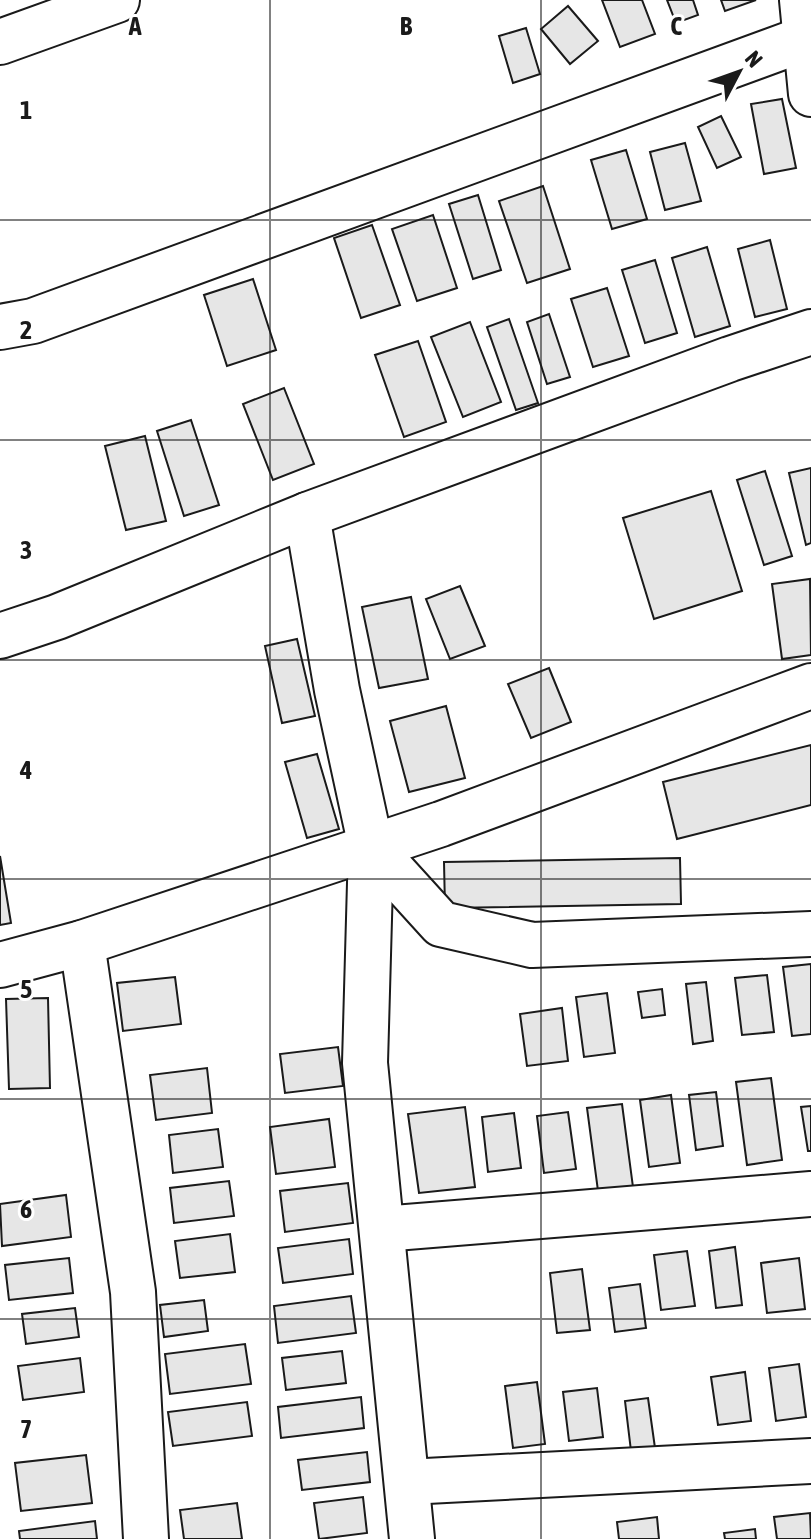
<svg xmlns="http://www.w3.org/2000/svg" width="811" height="1539" viewBox="0 0 811 1539" font-family="'Asap Condensed',sans-serif">
<style>
.building{fill:#e6e6e6;stroke:#1a1a1a;stroke-width:2}
.lines{fill:none;stroke-linecap:round;stroke-linejoin:round}
.minor-casing{stroke:#1a1a1a;stroke-width:48}
.minor{stroke:#fff;stroke-width:44}
.grid{fill:none;stroke:#1a1a1a;stroke-width:2;stroke-opacity:0.55}
.grid-label{font-size:26px;text-anchor:middle;font-weight:bold;fill:#1a1a1a;stroke:#fff;stroke-width:6;stroke-linejoin:round;paint-order:stroke}
</style>
<rect width="100%" height="100%" fill="#fff"/>
<g class="building">
<polygon points="602,0 642,0 655,34 620,47"/>
<polygon points="667,0 693,0 698,15 676,23"/>
<polygon points="721,0 756,0 725,11"/>
<polygon points="568,6 598,41 570,64 541,29"/>
<polygon points="526,28 540,74 513,83 499,36"/>
<polygon points="782,99 796,168 764,174 751,104"/>
<polygon points="721,116 741,157 717,168 698,127"/>
<polygon points="685,143 701,201 665,210 650,152"/>
<polygon points="626,150 647,219 612,229 591,160"/>
<polygon points="543,186 570,269 527,283 499,201"/>
<polygon points="478,195 501,270 473,279 449,204"/>
<polygon points="433,215 457,288 417,301 392,229"/>
<polygon points="372,225 400,305 361,318 334,238"/>
<polygon points="770,240 787,309 755,317 738,249"/>
<polygon points="707,247 730,326 695,337 672,258"/>
<polygon points="655,260 677,333 645,343 622,270"/>
<polygon points="253,279 276,350 227,366 204,295"/>
<polygon points="607,288 629,356 593,367 571,299"/>
<polygon points="549,314 570,377 547,384 527,322"/>
<polygon points="509,319 538,403 516,410 487,327"/>
<polygon points="470,322 501,402 463,417 431,337"/>
<polygon points="418,341 446,422 404,437 375,355"/>
<polygon points="284,388 314,464 273,480 243,404"/>
<polygon points="191,420 219,505 184,516 157,431"/>
<polygon points="145,436 166,521 126,530 105,446"/>
<polygon points="811,468 811,543 806,545 789,473"/>
<polygon points="765,471 792,556 764,565 737,480"/>
<polygon points="711,491 742,591 654,619 623,518"/>
<polygon points="810,579 811,655 782,659 772,584"/>
<polygon points="460,586 485,646 450,659 426,599"/>
<polygon points="411,597 428,679 379,688 362,607"/>
<polygon points="297,639 315,716 282,723 265,646"/>
<polygon points="549,668 571,722 531,738 508,684"/>
<polygon points="446,706 465,778 409,792 390,721"/>
<polygon points="811,745 811,805 677,839 663,782"/>
<polygon points="317,754 339,829 307,838 285,762"/>
<polygon points="0,856 11,923 0,925"/>
<polygon points="680,858 681,904 445,908 444,862"/>
<polygon points="811,964 811,1034 792,1036 783,967"/>
<polygon points="767,975 774,1032 742,1035 735,978"/>
<polygon points="175,977 181,1024 123,1031 117,983"/>
<polygon points="706,982 713,1041 693,1044 686,984"/>
<polygon points="662,989 665,1015 642,1018 638,992"/>
<polygon points="607,993 615,1053 584,1057 576,997"/>
<polygon points="48,998 50,1088 9,1089 6,999"/>
<polygon points="562,1008 568,1061 527,1066 520,1014"/>
<polygon points="338,1047 343,1086 285,1093 280,1054"/>
<polygon points="207,1068 212,1113 156,1120 150,1075"/>
<polygon points="771,1078 782,1160 747,1165 736,1082"/>
<polygon points="716,1092 723,1146 696,1150 689,1095"/>
<polygon points="671,1095 680,1163 649,1167 640,1100"/>
<polygon points="622,1104 633,1187 598,1191 587,1108"/>
<polygon points="811,1106 811,1151 808,1151 801,1107"/>
<polygon points="465,1107 475,1187 419,1193 408,1114"/>
<polygon points="568,1112 576,1169 544,1173 537,1116"/>
<polygon points="514,1113 521,1168 488,1172 482,1117"/>
<polygon points="329,1119 335,1167 276,1174 270,1127"/>
<polygon points="218,1129 223,1167 173,1173 169,1135"/>
<polygon points="229,1181 234,1216 174,1223 170,1188"/>
<polygon points="348,1183 353,1223 285,1232 280,1191"/>
<polygon points="66,1195 71,1237 2,1246 0,1204"/>
<polygon points="230,1234 235,1272 180,1278 175,1241"/>
<polygon points="349,1239 353,1274 283,1283 278,1248"/>
<polygon points="735,1247 742,1305 716,1308 709,1251"/>
<polygon points="687,1251 695,1306 661,1310 654,1255"/>
<polygon points="69,1258 73,1293 9,1300 5,1265"/>
<polygon points="799,1258 805,1309 767,1313 761,1263"/>
<polygon points="582,1269 590,1330 557,1333 550,1273"/>
<polygon points="640,1284 646,1328 615,1332 609,1288"/>
<polygon points="351,1296 356,1333 278,1343 274,1306"/>
<polygon points="204,1300 208,1331 164,1337 160,1305"/>
<polygon points="75,1308 79,1337 26,1344 22,1314"/>
<polygon points="245,1344 251,1384 170,1394 165,1354"/>
<polygon points="342,1351 346,1383 286,1390 282,1358"/>
<polygon points="80,1358 84,1392 23,1400 18,1366"/>
<polygon points="799,1364 806,1417 776,1421 769,1368"/>
<polygon points="745,1372 751,1421 718,1425 711,1377"/>
<polygon points="537,1382 545,1444 513,1448 505,1386"/>
<polygon points="597,1388 603,1437 569,1441 563,1392"/>
<polygon points="361,1397 364,1428 281,1438 278,1407"/>
<polygon points="648,1398 655,1448 631,1451 625,1401"/>
<polygon points="247,1402 252,1436 173,1446 168,1412"/>
<polygon points="367,1452 370,1482 302,1490 298,1460"/>
<polygon points="86,1455 92,1503 21,1511 15,1463"/>
<polygon points="363,1497 367,1533 319,1539 314,1503"/>
<polygon points="237,1503 242,1539 184,1539 180,1510"/>
<polygon points="810,1513 811,1539 777,1539 774,1517"/>
<polygon points="657,1517 659,1539 619,1539 617,1522"/>
<polygon points="95,1521 97,1539 20,1539 19,1531"/>
<polygon points="755,1529 756,1539 725,1539 724,1533"/>
</g>
<g class="lines">
<g class="minor-casing">
<g id="minor">
<polyline points="802,0 811,94"/>
<polyline points="0,42 117,0"/>
<polyline points="0,327 33,321 804,39"/>
<polyline points="307,515 337,690 371,847 441,924 532,945 811,934"/>
<polyline points="0,636 57,617 307,515 730,359 811,332"/>
<polyline points="371,847 365,1063 412,1539"/>
<polyline points="82,943 133,1292 146,1539"/>
<polyline points="0,965 82,943 441,824 811,686"/>
<polyline points="382,1229 811,1194"/>
<polyline points="407,1482 811,1461"/>
</g>
</g>
<use href="#minor" class="minor"/>
</g>
<path class="grid" d="M270 0V1539M541 0V1539M0 220H811M0 440H811M0 660H811M0 879H811M0 1099H811M0 1319H811"/>
<g class="grid-label">
<text x="135" y="35">A</text>
<text x="406" y="35">B</text>
<text x="676" y="35">C</text>
<text x="26" y="119">1</text>
<text x="26" y="339">2</text>
<text x="26" y="559">3</text>
<text x="26" y="779">4</text>
<text x="26" y="998">5</text>
<text x="26" y="1218">6</text>
<text x="26" y="1438">7</text>
</g>
<g transform="translate(739 72) rotate(49)" stroke="#ffffff" stroke-width="6" paint-order="stroke">
<path d="M0-6L14 30L0 20L-14 30Z" fill="#1a1a1a"/>
<text y="-12" font-size="22" font-weight="bold" text-anchor="middle" fill="#1a1a1a">N</text>
</g>
</svg>
